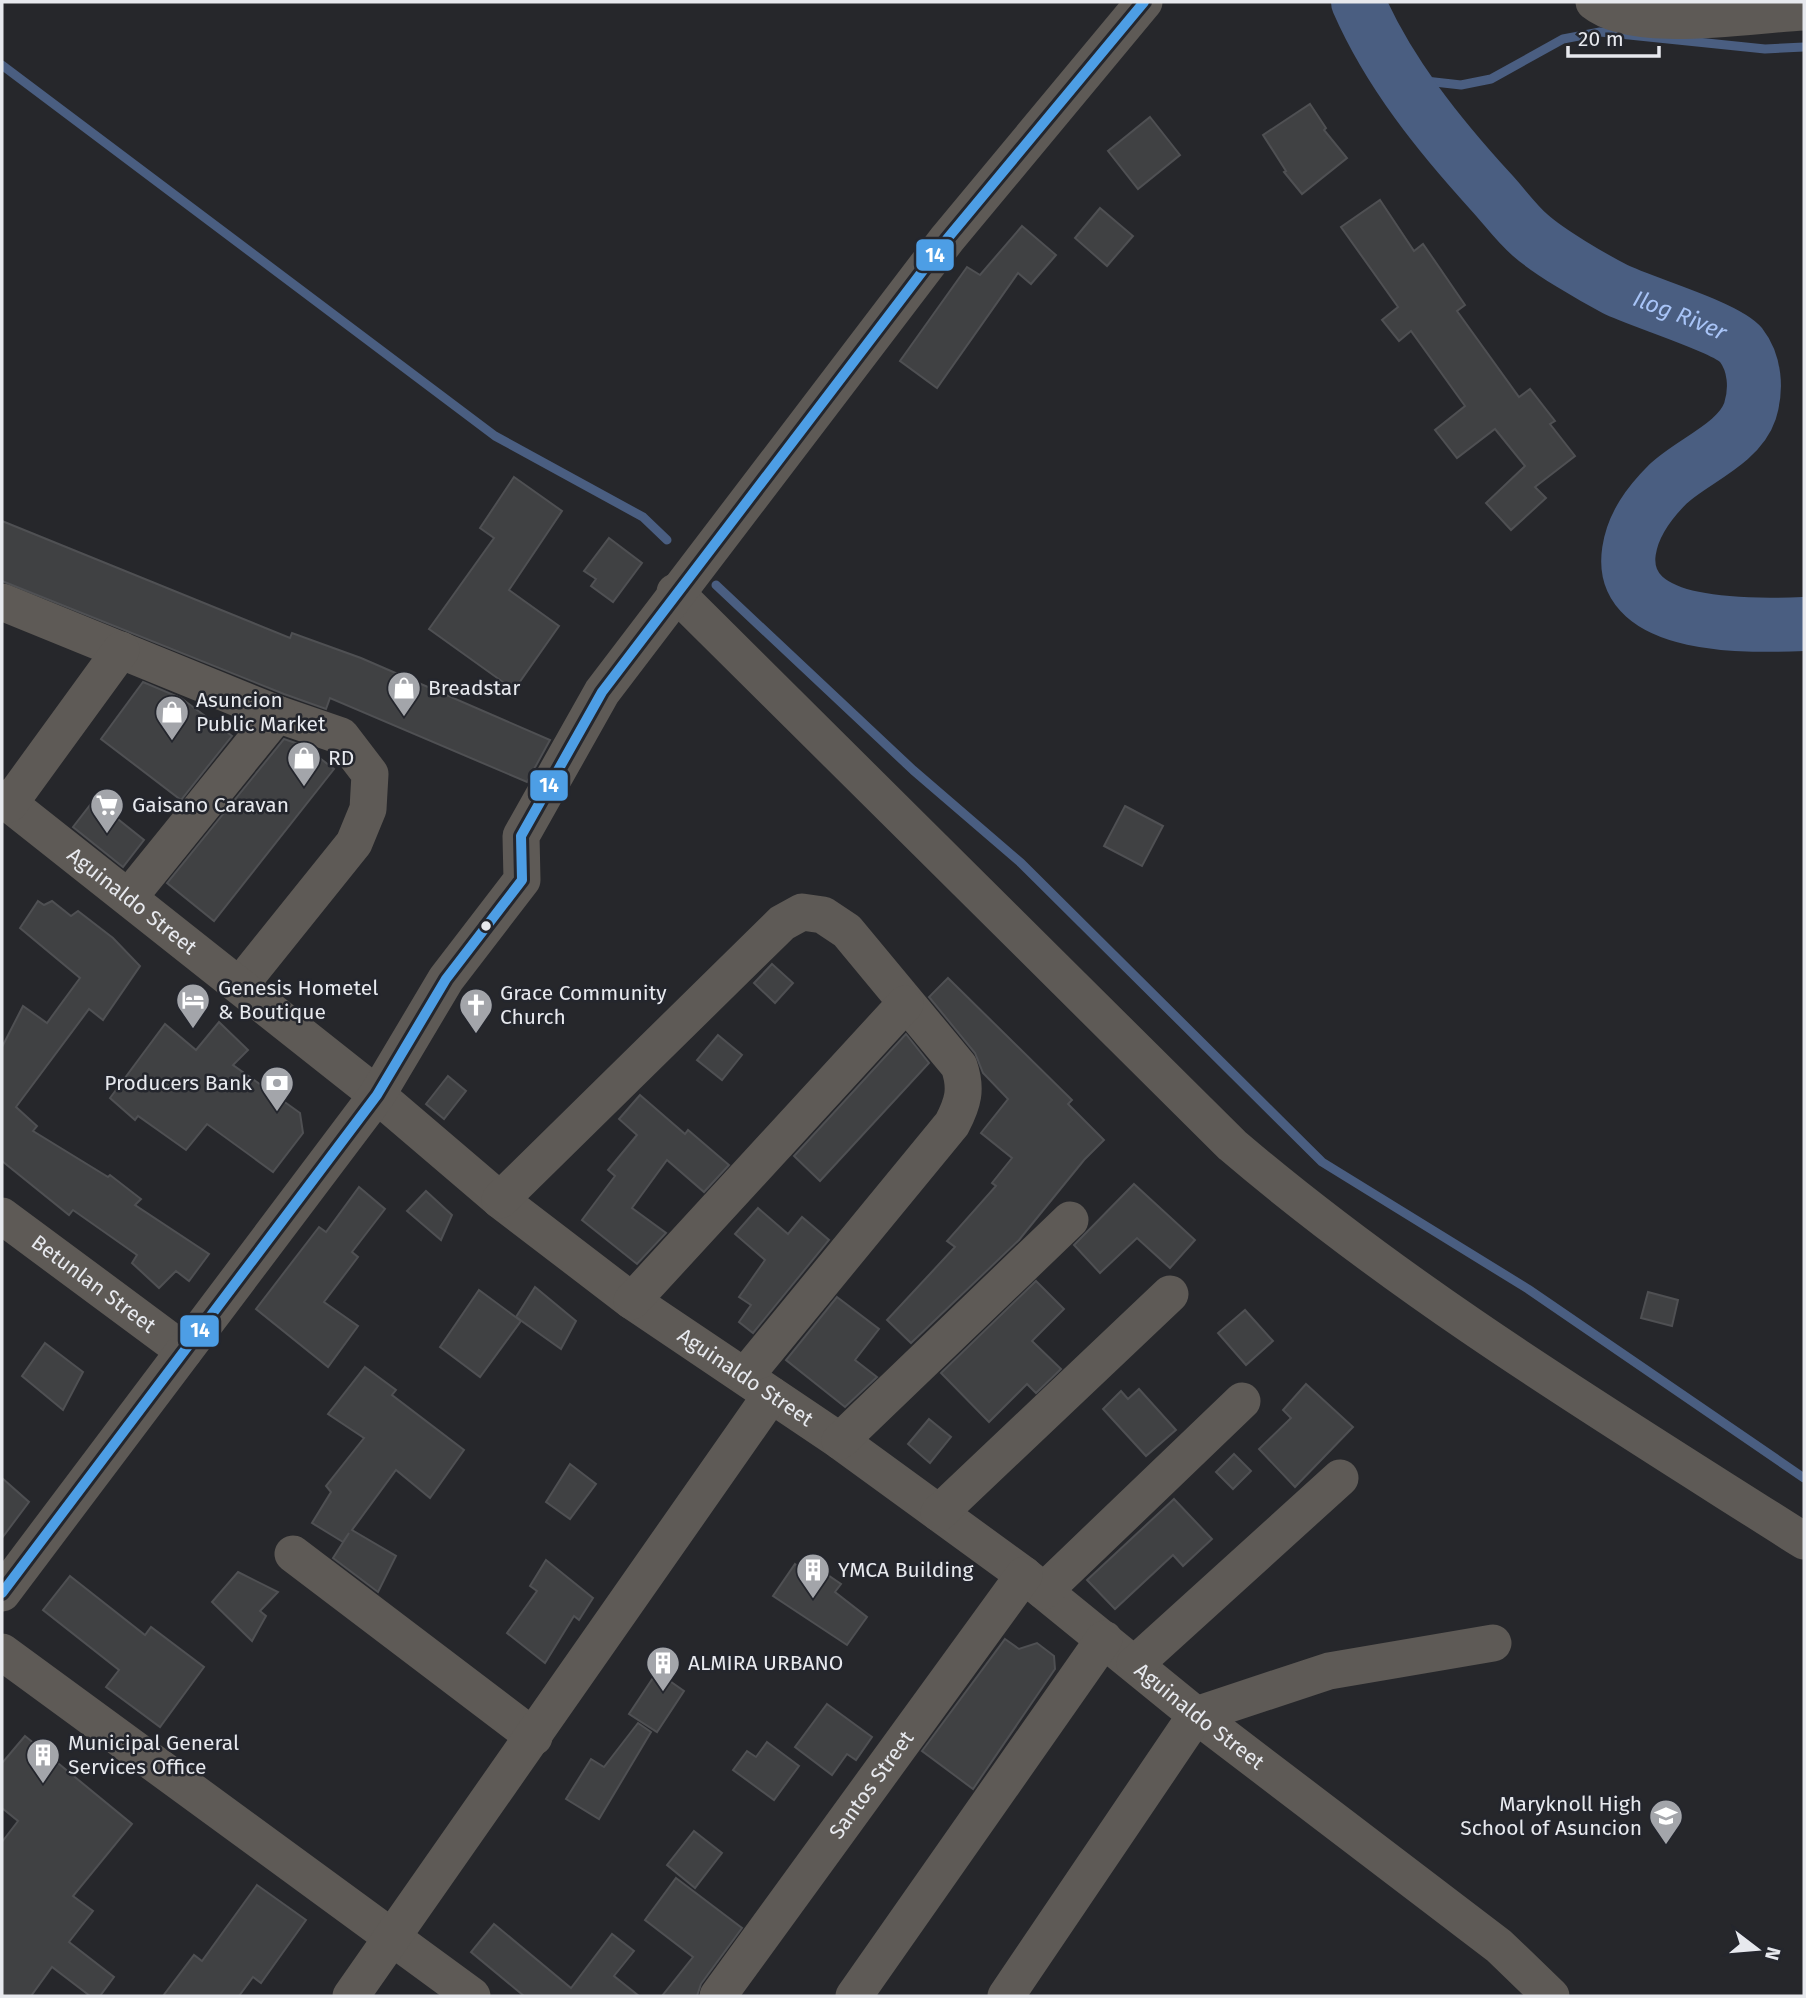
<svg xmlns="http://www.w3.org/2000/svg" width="1806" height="1998" viewBox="0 0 1806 1998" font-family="'Fira Sans',sans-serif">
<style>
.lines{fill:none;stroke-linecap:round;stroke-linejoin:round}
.stream{stroke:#4a5e81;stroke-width:9}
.river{stroke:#4a5e81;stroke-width:54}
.building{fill:#404143;stroke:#4f5053;stroke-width:2}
.minor{stroke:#5e5a56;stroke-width:37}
.bus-1-casing{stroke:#24262d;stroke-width:16}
.bus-1{stroke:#4d9ee5;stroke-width:10}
.bus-dot{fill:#e7e9ee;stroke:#24262d;stroke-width:2.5}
.labels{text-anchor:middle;stroke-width:5;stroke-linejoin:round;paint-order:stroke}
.poi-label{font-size:21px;fill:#e7e9ee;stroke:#24262d;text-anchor:start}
.street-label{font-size:21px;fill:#e7e9ee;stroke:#24262d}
.water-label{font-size:23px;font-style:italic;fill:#a8c4f7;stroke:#24262d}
.line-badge{stroke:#24262d;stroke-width:2.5}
.badge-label{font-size:19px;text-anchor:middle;font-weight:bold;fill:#fff}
</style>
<rect width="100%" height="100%" fill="#26272b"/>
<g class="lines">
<g class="stream">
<polyline points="2,65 495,436 643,517 667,540"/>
<polyline points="1399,78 1461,85 1491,79 1563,39 1600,32 1765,49 1804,47"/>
<polyline points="716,585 913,770 1021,863 1322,1162 1528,1289 1804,1478"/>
</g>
<path class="river" id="s1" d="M1358 2C1389 73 1439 135 1491 192 1504 206 1516 223 1530 235 1549 252 1592 277 1615 289 1641 302 1726 327 1741 345 1755 363 1757 389 1750 411 1739 444 1692 461 1668 484 1649 503 1633 524 1629 551 1617 631 1753 626 1804 624"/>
</g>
<g class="building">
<polygon points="1310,104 1326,128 1324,130 1347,158 1302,194 1284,172 1286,171 1263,135"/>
<polygon points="1150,117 1180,155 1138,189 1108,151"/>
<polygon points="1380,200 1414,251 1423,244 1439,267 1465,305 1457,311 1519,397 1530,389 1555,421 1550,424 1575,456 1535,487 1546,498 1511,530 1486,503 1525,466 1495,429 1457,458 1435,430 1465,406 1411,331 1399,341 1382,320 1398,307 1341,227"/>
<polygon points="1100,208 1133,236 1107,266 1075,238"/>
<polygon points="1022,226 1056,255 1031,284 1018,273 937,388 900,361 967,267 980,275"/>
<polygon points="514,477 562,511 509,590 559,626 514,690 429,629 494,538 480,528"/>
<polygon points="2,521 290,638 292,633 361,658 550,740 527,782 330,698 326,709 284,694 2,581"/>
<polygon points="609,538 642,563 613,602 591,586 596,579 584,571"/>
<polygon points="143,682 181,698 232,736 181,800 101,739"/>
<polygon points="284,739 304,746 334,769 214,921 167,883"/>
<polygon points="94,800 144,840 123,867 73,827"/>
<polygon points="1125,806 1163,826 1142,866 1104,846"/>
<polygon points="38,901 44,905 52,901 71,916 78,911 113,938 140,966 103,1020 89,1009 16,1107 37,1126 33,1131 108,1177 110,1175 141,1199 135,1205 209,1254 189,1281 176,1271 159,1288 132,1263 137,1255 73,1210 69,1215 2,1161 2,1047 23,1006 47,1023 80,978 20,928"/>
<polygon points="772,964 793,983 775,1003 754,983"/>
<polygon points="948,978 1072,1100 1068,1104 1104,1140 1084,1160 1019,1240 911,1343 887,1320 955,1247 947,1241 996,1186 992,1183 1012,1158 981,1133 1008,1099 983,1073 975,1053 929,997"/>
<polygon points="219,1022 248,1050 233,1065 300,1113 303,1133 273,1172 207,1124 186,1150 138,1116 135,1120 110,1098 165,1024 196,1050"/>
<polygon points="906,1034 929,1063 820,1181 794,1156"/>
<polygon points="718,1035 742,1055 722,1080 697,1060"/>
<polygon points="448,1076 466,1091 444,1119 426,1104"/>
<polygon points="640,1095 685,1134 688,1130 729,1165 704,1192 667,1160 632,1208 666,1233 637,1264 582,1220 615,1176 608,1170 637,1135 619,1119"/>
<polygon points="1134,1184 1195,1240 1170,1268 1137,1238 1100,1273 1074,1245"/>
<polygon points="359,1187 385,1209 352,1252 358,1257 324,1302 358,1326 328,1367 256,1309 319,1227 326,1232"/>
<polygon points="426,1191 452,1215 441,1240 407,1211"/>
<polygon points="758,1208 788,1234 802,1217 829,1240 753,1333 739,1322 751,1305 739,1297 765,1260 735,1234"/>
<polygon points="1036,1281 1064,1309 1032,1341 1061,1369 1036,1393 1027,1384 989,1422 941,1373"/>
<polygon points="535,1287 576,1321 561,1349 516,1317"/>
<polygon points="479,1290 521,1321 480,1377 440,1347"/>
<polygon points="1648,1292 1678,1300 1672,1326 1641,1318"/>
<polygon points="837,1297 879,1329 855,1360 877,1377 845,1407 786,1360"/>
<polygon points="1245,1310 1273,1341 1246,1365 1218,1333"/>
<polygon points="45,1343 83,1372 63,1410 22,1376"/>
<polygon points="365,1367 396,1390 392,1395 464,1450 430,1498 396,1470 352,1530 396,1556 378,1592 333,1558 349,1533 343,1542 312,1523 331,1492 326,1486 364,1438 328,1414"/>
<polygon points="1306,1384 1353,1427 1295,1487 1259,1449 1291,1418 1283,1410"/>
<polygon points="1139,1389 1176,1430 1146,1456 1103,1409 1121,1391 1128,1399"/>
<polygon points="929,1419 951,1437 930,1463 908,1444"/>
<polygon points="1234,1454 1251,1471 1233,1489 1216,1472"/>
<polygon points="570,1464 596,1484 570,1519 546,1502"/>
<polygon points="2,1478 29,1502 2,1538"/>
<polygon points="1174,1499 1212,1539 1183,1566 1173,1555 1115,1609 1087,1580"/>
<polygon points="546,1560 593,1598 579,1620 574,1616 545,1663 507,1633 537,1591 530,1586"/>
<polygon points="795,1564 811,1575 816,1567 841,1584 835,1592 867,1617 847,1645 773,1596"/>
<polygon points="238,1572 278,1592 260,1611 266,1616 252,1641 212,1602"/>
<polygon points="70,1576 145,1635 151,1627 204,1667 160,1727 106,1687 119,1670 43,1610"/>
<polygon points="1005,1639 1019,1649 1037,1643 1054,1656 1055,1669 973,1789 922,1751"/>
<polygon points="657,1672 684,1691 657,1732 629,1714"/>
<polygon points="827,1704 872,1737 856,1760 847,1754 832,1775 795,1747"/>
<polygon points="638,1723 651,1732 599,1819 566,1799 591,1759 604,1767"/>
<polygon points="25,1736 132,1824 73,1896 93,1911 69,1942 114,1977 100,1996 90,1996 52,1967 31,1996 2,1996 2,1842 18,1821 2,1808 2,1763"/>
<polygon points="767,1742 799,1766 774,1800 733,1770 747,1751 756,1757"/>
<polygon points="694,1831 722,1853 695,1888 667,1865"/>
<polygon points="676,1878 742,1928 701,1984 697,1996 662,1996 693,1957 645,1920"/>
<polygon points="257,1885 306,1920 261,1983 253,1977 239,1996 163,1996 194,1955 202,1961"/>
<polygon points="494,1924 571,1988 612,1934 634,1951 614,1976 639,1996 524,1996 471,1952"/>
</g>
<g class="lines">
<g class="minor">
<path d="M1594 2C1635 35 1752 14 1804 12"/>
<path d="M675 592 1232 1145C1409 1296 1608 1416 1804 1541"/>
<polyline points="2,602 277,714 341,736 370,774 368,809 354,843 240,985"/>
<path id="s2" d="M2 798 377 1095 500 1200 632 1301 840 1441 1024 1575 1196 1715 1499 1946 1551 1996"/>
<polyline points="9,804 121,650"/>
<polyline points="129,897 277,714"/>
<path d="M500 1200 782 923 802 912 823 915 847 931 959 1066C967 1089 963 1103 952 1124L745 1376"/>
<path id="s3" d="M2 1216 184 1351"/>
<polyline points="632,1301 905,1004"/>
<polyline points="840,1441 1070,1220"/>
<polyline points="939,1513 1170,1294"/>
<polyline points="293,1554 534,1737"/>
<polyline points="1044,1591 1242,1401"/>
<polyline points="2,1593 377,1095 446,979 522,880 521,836 602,692 947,239 1144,2"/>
<polyline points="2,1652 472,1996"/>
<polyline points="1135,1664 1340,1478"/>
<polyline points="351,1996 771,1395"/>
<path id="s4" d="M718 1996 1024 1575"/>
<polyline points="854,1996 1104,1639"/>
<polyline points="1006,1996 1196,1715 1329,1671 1493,1643"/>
</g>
<g class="bus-1-casing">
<polyline id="bus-1" points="2,1593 377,1095 446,979 522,880 521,836 602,692 947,239 1144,2"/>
</g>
<use href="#bus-1" class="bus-1"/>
</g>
<defs>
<g id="shop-pin" transform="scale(1.75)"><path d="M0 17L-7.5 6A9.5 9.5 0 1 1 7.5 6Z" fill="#a3a5aa" stroke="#24262d"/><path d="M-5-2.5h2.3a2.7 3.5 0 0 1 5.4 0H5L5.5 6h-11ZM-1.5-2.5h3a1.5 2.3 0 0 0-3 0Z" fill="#fff"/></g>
<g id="supermarket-pin" transform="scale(1.75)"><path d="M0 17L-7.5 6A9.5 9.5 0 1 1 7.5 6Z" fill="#a3a5aa" stroke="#24262d"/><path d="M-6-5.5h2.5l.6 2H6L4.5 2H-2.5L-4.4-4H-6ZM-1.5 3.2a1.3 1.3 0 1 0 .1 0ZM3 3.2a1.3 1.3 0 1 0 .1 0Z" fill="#fff"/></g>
<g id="hotel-pin" transform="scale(1.75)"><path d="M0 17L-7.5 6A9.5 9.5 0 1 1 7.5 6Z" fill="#a3a5aa" stroke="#24262d"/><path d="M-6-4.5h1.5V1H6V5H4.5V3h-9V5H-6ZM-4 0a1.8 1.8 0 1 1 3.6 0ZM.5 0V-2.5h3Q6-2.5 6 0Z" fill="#fff"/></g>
<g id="church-pin" transform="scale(1.75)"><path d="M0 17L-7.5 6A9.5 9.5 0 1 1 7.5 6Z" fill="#a3a5aa" stroke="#24262d"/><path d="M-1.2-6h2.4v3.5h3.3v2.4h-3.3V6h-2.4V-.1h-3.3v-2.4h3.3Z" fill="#fff"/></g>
<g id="bank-pin" transform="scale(1.75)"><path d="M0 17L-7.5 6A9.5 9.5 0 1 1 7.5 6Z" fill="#a3a5aa" stroke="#24262d"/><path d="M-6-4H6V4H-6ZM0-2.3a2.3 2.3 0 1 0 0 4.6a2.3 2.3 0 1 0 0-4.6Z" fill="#fff"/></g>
<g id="building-pin" transform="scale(1.75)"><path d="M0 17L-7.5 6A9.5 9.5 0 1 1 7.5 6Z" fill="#a3a5aa" stroke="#24262d"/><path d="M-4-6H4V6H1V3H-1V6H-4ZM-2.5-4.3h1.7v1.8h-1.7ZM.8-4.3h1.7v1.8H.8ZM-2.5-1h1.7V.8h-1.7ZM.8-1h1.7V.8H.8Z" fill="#fff"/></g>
<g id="school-pin" transform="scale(1.75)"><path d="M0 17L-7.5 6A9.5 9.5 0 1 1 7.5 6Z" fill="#a3a5aa" stroke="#24262d"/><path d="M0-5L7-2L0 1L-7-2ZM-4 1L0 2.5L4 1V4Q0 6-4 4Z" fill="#fff"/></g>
</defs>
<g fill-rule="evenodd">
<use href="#shop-pin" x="404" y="688"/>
<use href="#shop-pin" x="172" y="712"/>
<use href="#shop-pin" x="304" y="758"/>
<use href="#supermarket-pin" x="107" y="805"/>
<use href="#hotel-pin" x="193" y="1000"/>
<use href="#church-pin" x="476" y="1005"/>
<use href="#bank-pin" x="277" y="1083"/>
<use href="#building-pin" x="813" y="1570"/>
<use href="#building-pin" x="663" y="1663"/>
<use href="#building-pin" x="43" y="1755"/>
<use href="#school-pin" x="1666" y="1816"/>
</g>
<circle class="bus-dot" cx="486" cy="926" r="6"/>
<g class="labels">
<g class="poi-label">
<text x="428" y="695">Breadstar</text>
<text x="196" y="707">Asuncion<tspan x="196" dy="24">Public Market</tspan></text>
<text x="328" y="765">RD</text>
<text x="132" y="812">Gaisano Caravan</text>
<text x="218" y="995">Genesis Hometel<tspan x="218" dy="24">&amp; Boutique</tspan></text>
<text x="500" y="1000">Grace Community<tspan x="500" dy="24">Church</tspan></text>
<text x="252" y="1090" text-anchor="end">Producers Bank</text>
<text x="838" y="1577">YMCA Building</text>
<text x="688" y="1670">ALMIRA URBANO</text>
<text x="68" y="1750">Municipal General<tspan x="68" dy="24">Services Office</tspan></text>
<text x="1642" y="1811" text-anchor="end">Maryknoll High<tspan x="1642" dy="24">School of Asuncion</tspan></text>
</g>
<g class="street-label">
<text dy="7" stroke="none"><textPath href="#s2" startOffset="166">Aguinaldo Street</textPath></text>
<text dy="7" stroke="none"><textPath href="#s3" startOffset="114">Betunlan Street</textPath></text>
<text dy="7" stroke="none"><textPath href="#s2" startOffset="943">Aguinaldo Street</textPath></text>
<text dy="7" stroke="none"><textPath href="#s2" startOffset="1510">Aguinaldo Street</textPath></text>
<text dy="7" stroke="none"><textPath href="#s4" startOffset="261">Santos Street</textPath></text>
</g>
<g class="water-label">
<text dy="8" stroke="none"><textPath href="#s1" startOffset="462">Ilog River</textPath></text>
</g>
</g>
<g class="line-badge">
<rect x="915" y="238" width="40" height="34" rx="7" fill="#4d9ee5"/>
<rect x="529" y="769" width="40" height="33" rx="7" fill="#4d9ee5"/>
<rect x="179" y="1314" width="41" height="34" rx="7" fill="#4d9ee5"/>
</g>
<g class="badge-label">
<text x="935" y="262">14</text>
<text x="549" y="792">14</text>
<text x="200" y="1337">14</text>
</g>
<rect width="1806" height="1998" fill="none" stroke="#e7e9ee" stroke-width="7"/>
<g transform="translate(1757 1949) rotate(106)" stroke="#24262d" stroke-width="5" paint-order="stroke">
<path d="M0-5L12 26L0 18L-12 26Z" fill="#e7e9ee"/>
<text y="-10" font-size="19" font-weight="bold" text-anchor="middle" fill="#e7e9ee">N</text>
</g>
<path d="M1568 46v10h91v-10" fill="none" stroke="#e7e9ee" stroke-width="3.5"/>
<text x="1578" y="46" font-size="21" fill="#e7e9ee" stroke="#24262d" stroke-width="5" paint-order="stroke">20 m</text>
</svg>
